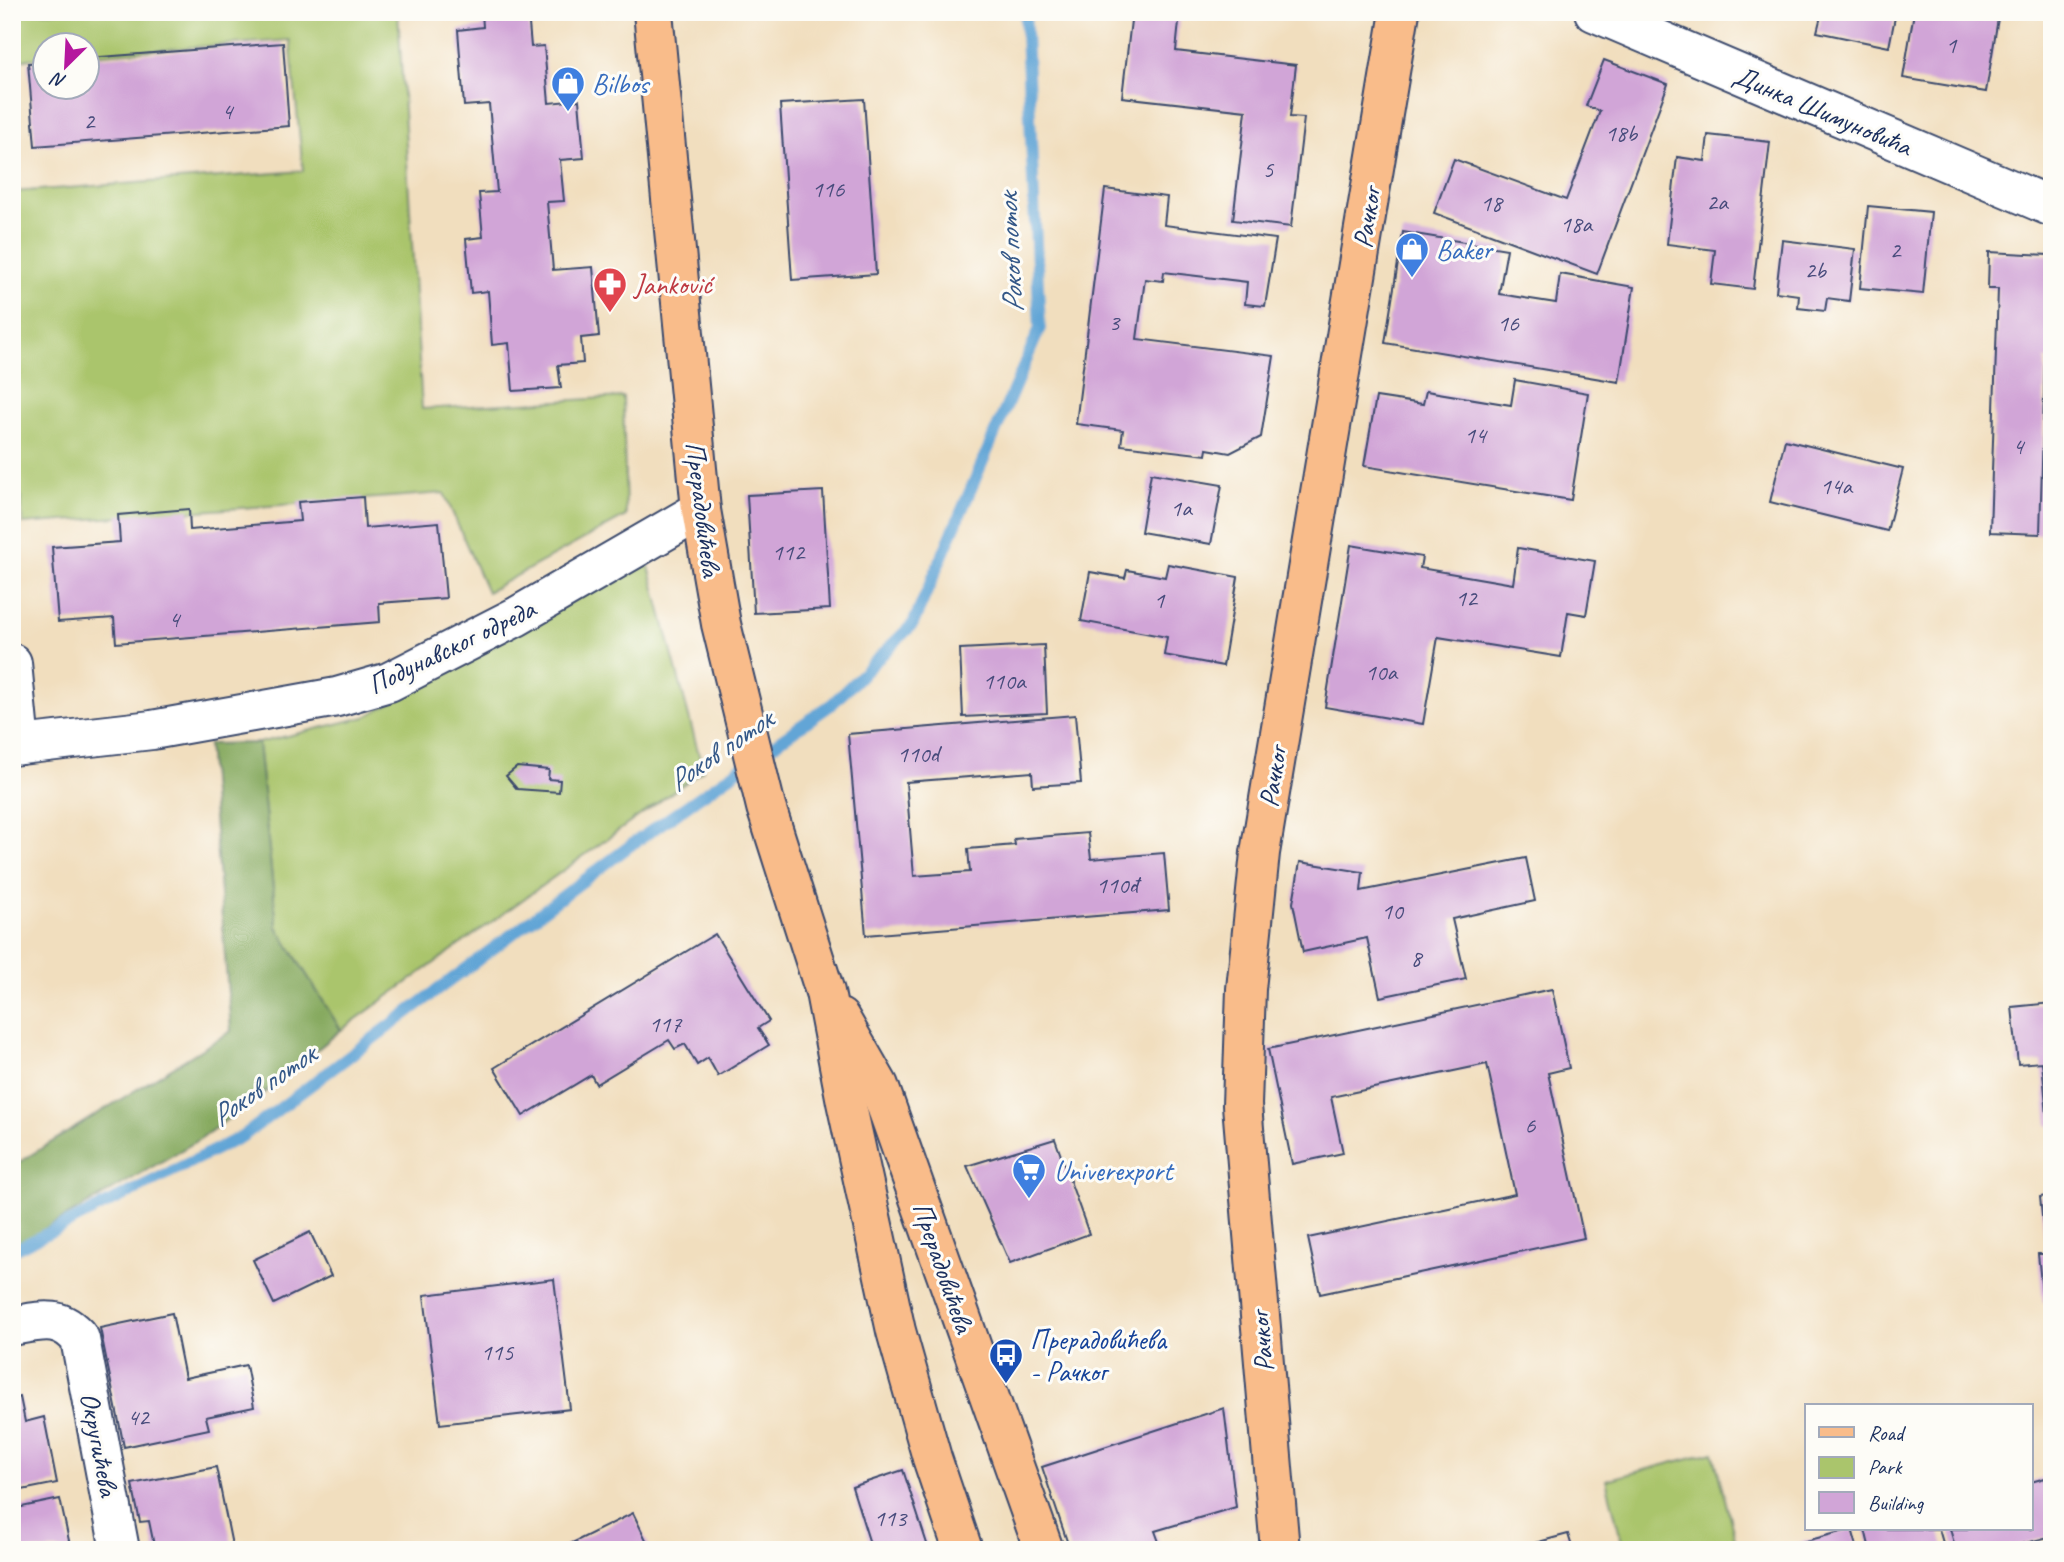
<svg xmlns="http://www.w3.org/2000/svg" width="2064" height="1562" viewBox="0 0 2064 1562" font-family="Caveat,sans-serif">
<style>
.green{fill:#aac56c;stroke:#627a65;stroke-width:2}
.forest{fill:#87aa60;stroke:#516c5f;stroke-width:2}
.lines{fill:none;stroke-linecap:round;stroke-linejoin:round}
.stream{stroke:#62a5d6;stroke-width:12}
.building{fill:#d1a5d7}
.minor-casing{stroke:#3b496c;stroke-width:42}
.major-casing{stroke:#3b496c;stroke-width:42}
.minor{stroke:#fff;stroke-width:38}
.major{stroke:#f9bc8a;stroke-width:38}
.labels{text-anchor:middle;stroke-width:6;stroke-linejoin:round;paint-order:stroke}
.number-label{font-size:24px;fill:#484c7c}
.shop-label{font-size:28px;fill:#366cbe;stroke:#fdfcf7;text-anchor:start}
.street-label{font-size:28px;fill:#1b2f5e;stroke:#fdfcf7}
.health-label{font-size:28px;fill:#be3a42;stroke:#fdfcf7;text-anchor:start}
.transit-label{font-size:28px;fill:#164399;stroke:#fdfcf7;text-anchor:start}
.water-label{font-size:30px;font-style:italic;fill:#345888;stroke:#fdfcf7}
</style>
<rect width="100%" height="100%" fill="#fdfcf7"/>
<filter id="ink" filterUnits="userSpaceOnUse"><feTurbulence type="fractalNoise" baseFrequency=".0143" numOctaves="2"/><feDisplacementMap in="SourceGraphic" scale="14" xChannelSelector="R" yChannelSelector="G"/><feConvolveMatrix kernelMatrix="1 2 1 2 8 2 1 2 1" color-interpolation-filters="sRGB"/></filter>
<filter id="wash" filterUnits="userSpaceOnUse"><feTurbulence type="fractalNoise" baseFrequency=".00686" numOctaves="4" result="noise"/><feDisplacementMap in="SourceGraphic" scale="28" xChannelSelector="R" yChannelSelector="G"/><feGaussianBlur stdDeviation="1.57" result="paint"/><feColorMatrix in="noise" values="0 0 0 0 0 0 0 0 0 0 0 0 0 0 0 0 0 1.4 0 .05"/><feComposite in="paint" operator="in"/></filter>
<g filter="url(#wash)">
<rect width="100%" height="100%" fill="#f1debe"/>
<g class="green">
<polygon points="12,12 398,12 422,409 623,397 626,516 487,592 444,493 23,524 12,404 12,192 303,171 290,40 88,55 88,46 46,46 45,58 12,60"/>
<polygon points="647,559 703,770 341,1030 277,927 258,743 365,717"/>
<polygon points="1713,1452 1738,1550 1624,1550 1606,1480"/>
</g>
<polygon class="forest" points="258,743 277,927 341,1030 267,1091 197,1141 12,1248 12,1162 21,1161 231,1031 208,744"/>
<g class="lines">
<polyline class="stream" points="12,1251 243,1136 631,845 832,704 913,624 1040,328 1025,12"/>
</g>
<g id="blocks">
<g class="building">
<polygon points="482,12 528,12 531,47 544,46 549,103 579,100 584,158 560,160 564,201 547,202 553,270 593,267 599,336 581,338 583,363 558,365 561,388 513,391 509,343 492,345 488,291 471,293 466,239 483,237 479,193 497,192 489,104 464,106 458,30 483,27"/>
<polygon points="1132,12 1180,12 1176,51 1296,65 1290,117 1304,118 1291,227 1233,220 1246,111 1122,97"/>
<polygon points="1822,12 1896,12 1889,47 1817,32"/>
<polygon points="1914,12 1999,12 1986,92 1903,78"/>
<polygon points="283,43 289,126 35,146 28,63 46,62 46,88 88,88 88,58"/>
<polygon points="1604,60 1668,84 1597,274 1434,213 1454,159 1566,200 1600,111 1586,106"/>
<polygon points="864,99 876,274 792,280 780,104"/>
<polygon points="1708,135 1770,142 1753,289 1711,284 1715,250 1667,244 1677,157 1705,161"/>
<polygon points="1105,189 1167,197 1164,225 1276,239 1265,306 1245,304 1247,282 1164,272 1163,281 1145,279 1137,339 1274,356 1261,437 1230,453 1207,449 1206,455 1121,445 1123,430 1076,424"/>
<polygon points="1868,206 1931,212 1923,294 1860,288"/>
<polygon points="1403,232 1507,249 1499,294 1556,303 1560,274 1634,287 1619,382 1385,343"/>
<polygon points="1782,240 1855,249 1849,301 1827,298 1825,311 1798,308 1799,295 1776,292"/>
<polygon points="1989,252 2049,255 2049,262 2052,262 2052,361 2045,359 2040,534 1990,532 1998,289 1988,289"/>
<polygon points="1515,380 1588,393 1571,500 1364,466 1376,397 1423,404 1426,391 1511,405"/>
<polygon points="1785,440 1903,469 1887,531 1770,502"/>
<polygon points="1151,473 1222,485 1211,544 1141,532"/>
<polygon points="823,491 830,609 754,613 747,495"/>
<polygon points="363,497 365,528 439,522 446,598 379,603 380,622 116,643 114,618 58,622 52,547 120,542 118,515 189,509 190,530 300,521 298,502"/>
<polygon points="1351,545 1422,557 1420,568 1513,584 1518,548 1595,561 1586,615 1568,612 1561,657 1438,637 1423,724 1325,707"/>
<polygon points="1168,564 1238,577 1223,666 1164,655 1167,637 1081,621 1090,572 1125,578 1127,570 1165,577"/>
<polygon points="1044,645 1047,713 963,717 960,649"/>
<polygon points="1075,715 1081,783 1033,786 1032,772 906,782 914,876 970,872 968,849 1015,845 1014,839 1088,833 1091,859 1164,853 1169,910 866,935 848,734"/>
<polygon points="517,767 549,770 548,779 560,780 559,792 517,789 506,776"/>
<polygon points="1526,858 1535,901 1452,919 1466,979 1380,997 1367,938 1303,952 1293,903 1300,862 1363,872 1361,891"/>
<polygon points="715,934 769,1021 758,1028 769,1045 718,1076 708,1058 697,1065 685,1044 675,1049 669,1040 596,1084 591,1075 523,1116 494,1068"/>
<polygon points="1552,989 1569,1068 1548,1073 1584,1238 1320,1294 1308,1238 1515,1194 1487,1064 1331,1097 1343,1153 1292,1164 1268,1049"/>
<polygon points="2052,1003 2052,1126 2048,1126 2042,1062 2018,1064 2012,1007"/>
<polygon points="1055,1139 1089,1234 1010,1263 967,1166"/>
<polygon points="2052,1195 2052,1302 2043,1302 2038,1254 2046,1254 2040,1197"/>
<polygon points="310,1232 331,1276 274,1304 253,1260"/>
<polygon points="554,1279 570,1409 440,1424 424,1295"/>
<polygon points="172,1313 185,1378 246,1365 254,1407 206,1417 209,1429 124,1447 100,1328"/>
<polygon points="20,1397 25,1422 44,1417 57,1483 12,1492 12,1399"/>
<polygon points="1224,1408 1236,1507 1155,1531 1162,1550 1070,1550 1042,1467"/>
<polygon points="216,1467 233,1550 155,1550 149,1521 140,1522 132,1484"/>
<polygon points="903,1470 929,1550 872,1550 852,1487"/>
<polygon points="2045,1478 2052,1504 2052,1536 2000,1550 1956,1550 1950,1529 2031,1529 2031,1482"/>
<polygon points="60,1499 71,1550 12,1550 12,1509"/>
<polygon points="633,1513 651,1550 558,1550"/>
<polygon points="1852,1529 1858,1550 1788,1550 1787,1546"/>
<polygon points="1865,1529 1939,1529 1945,1550 1870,1550"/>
<polygon points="1568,1534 1573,1550 1526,1550 1524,1546"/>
</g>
</g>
</g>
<g filter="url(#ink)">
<use href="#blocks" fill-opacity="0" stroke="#3b496c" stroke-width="2"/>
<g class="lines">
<g class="minor-casing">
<g id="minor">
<polyline points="1594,12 2052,207"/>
<polyline points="12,663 20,745"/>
<polyline points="12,746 152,730 337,697 389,682 516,617 701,510"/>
<path d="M12 1326C41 1321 60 1314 80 1339L120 1550"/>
</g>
</g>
<g class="major-casing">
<g id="major">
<polyline points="653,12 701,510 721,624 766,807 825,992 846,1102 896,1331 932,1458 963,1550"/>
<polyline points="840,1018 879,1086 1044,1550"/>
<polyline points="1280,1550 1242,1105 1246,989 1260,853 1400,12"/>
</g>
</g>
<use href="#minor" class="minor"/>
<use href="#major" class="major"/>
</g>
</g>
<defs>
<g id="shop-pin" transform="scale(1.75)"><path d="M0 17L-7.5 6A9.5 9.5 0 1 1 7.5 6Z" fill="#3f7fe0" stroke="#fdfcf7"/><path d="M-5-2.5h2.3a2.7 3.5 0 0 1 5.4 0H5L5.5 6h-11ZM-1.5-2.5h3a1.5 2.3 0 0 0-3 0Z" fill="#fff"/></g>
<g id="pharmacy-pin" transform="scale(1.75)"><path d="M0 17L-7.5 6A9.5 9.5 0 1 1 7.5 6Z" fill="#e0444e" stroke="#fdfcf7"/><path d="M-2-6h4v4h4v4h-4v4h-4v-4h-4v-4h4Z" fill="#fff"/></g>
<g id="supermarket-pin" transform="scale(1.75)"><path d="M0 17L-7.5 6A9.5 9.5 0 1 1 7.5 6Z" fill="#3f7fe0" stroke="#fdfcf7"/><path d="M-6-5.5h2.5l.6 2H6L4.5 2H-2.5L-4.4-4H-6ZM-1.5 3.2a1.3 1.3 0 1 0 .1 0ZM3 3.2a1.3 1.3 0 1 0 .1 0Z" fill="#fff"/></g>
<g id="bus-pin" transform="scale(1.75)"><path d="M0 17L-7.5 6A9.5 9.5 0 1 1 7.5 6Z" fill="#1a4fb4" stroke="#fdfcf7"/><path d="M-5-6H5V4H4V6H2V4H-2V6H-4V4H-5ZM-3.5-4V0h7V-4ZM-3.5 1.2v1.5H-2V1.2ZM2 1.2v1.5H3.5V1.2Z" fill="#fff"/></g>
</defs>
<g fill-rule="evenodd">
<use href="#shop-pin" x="568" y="83"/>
<use href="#shop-pin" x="1412" y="249"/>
<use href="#pharmacy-pin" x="610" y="284"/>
<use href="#supermarket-pin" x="1029" y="1170"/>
<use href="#bus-pin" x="1006" y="1355"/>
</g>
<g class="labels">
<g class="number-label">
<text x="1951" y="53">1</text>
<text x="227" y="119">4</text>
<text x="89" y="129">2</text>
<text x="1621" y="141">18b</text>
<text x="1268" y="177">5</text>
<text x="828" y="197">116</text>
<text x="1717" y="210">2a</text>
<text x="1491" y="211">18</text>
<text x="1576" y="232">18a</text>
<text x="1895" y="258">2</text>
<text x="1815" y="278">2b</text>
<text x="1114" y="330">3</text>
<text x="1508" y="331">16</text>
<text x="1475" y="443">14</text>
<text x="2018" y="454">4</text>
<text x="1836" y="494">14a</text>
<text x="1181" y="516">1a</text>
<text x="788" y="560">112</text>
<text x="1466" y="606">12</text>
<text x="1159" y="608">1</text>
<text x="174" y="627">4</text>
<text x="1381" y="680">10a</text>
<text x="1004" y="689">110a</text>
<text x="918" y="762">110d</text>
<text x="1117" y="893">110đ</text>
<text x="1392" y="919">10</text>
<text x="1416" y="966">8</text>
<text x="665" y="1032">117</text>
<text x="1530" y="1133">6</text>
<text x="497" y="1360">115</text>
<text x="138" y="1425">42</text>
<text x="890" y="1526">113</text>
</g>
<g class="shop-label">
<text x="592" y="93">Bilbos</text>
<text x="1436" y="259">Baker</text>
<text x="1054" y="1180">Univerexport</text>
</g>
<g class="street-label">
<text transform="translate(1823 110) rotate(23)" y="10">Динка Шимуновића</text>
<text transform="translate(1366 218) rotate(-81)" y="10">Рачког</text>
<text transform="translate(704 509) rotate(83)" y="10">Прерадовићева</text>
<text transform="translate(451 646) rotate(-26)" y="10">Подунавског одреда</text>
<text transform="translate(1272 777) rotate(-81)" y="10">Рачког</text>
<text transform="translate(944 1267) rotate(71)" y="10">Прерадовићева</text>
<text transform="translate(1261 1342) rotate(-95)" y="10">Рачког</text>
<text transform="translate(100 1444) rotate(79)" y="10">Округићева</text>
</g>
<g class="health-label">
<text x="634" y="294">Janković</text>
</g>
<g class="transit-label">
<text x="1030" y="1349">Прерадовићева<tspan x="1030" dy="32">- Рачког</tspan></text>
</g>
<g class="water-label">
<text transform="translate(1010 253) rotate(-93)" y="10">Роков поток</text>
<text transform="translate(720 750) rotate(-35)" y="10">Роков поток</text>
<text transform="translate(263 1085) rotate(-35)" y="10">Роков поток</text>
</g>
</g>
<rect width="2064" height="1562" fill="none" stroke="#fdfcf7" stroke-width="42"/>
<rect x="1805" y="1404" width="228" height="126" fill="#fdfcf7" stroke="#a3aaba" stroke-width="2"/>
<rect x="1819" y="1427" width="35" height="10" fill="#f9bc8a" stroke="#a3aaba" stroke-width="2"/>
<text x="1868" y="1440" font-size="21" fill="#1b2f5e">Road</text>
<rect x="1819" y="1457" width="35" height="21" fill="#aac56c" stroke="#a3aaba" stroke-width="2"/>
<text x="1868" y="1474" font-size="21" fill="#1b2f5e">Park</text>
<rect x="1819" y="1492" width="35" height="21" fill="#d1a5d7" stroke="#a3aaba" stroke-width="2"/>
<text x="1868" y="1510" font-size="21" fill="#1b2f5e">Building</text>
<g transform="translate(66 66) rotate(204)"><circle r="33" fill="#fdfcf7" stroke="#a3aaba" stroke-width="2"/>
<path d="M0-5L12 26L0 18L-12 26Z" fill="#b5179e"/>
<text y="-10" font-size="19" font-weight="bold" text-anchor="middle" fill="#1b2f5e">N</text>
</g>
</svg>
